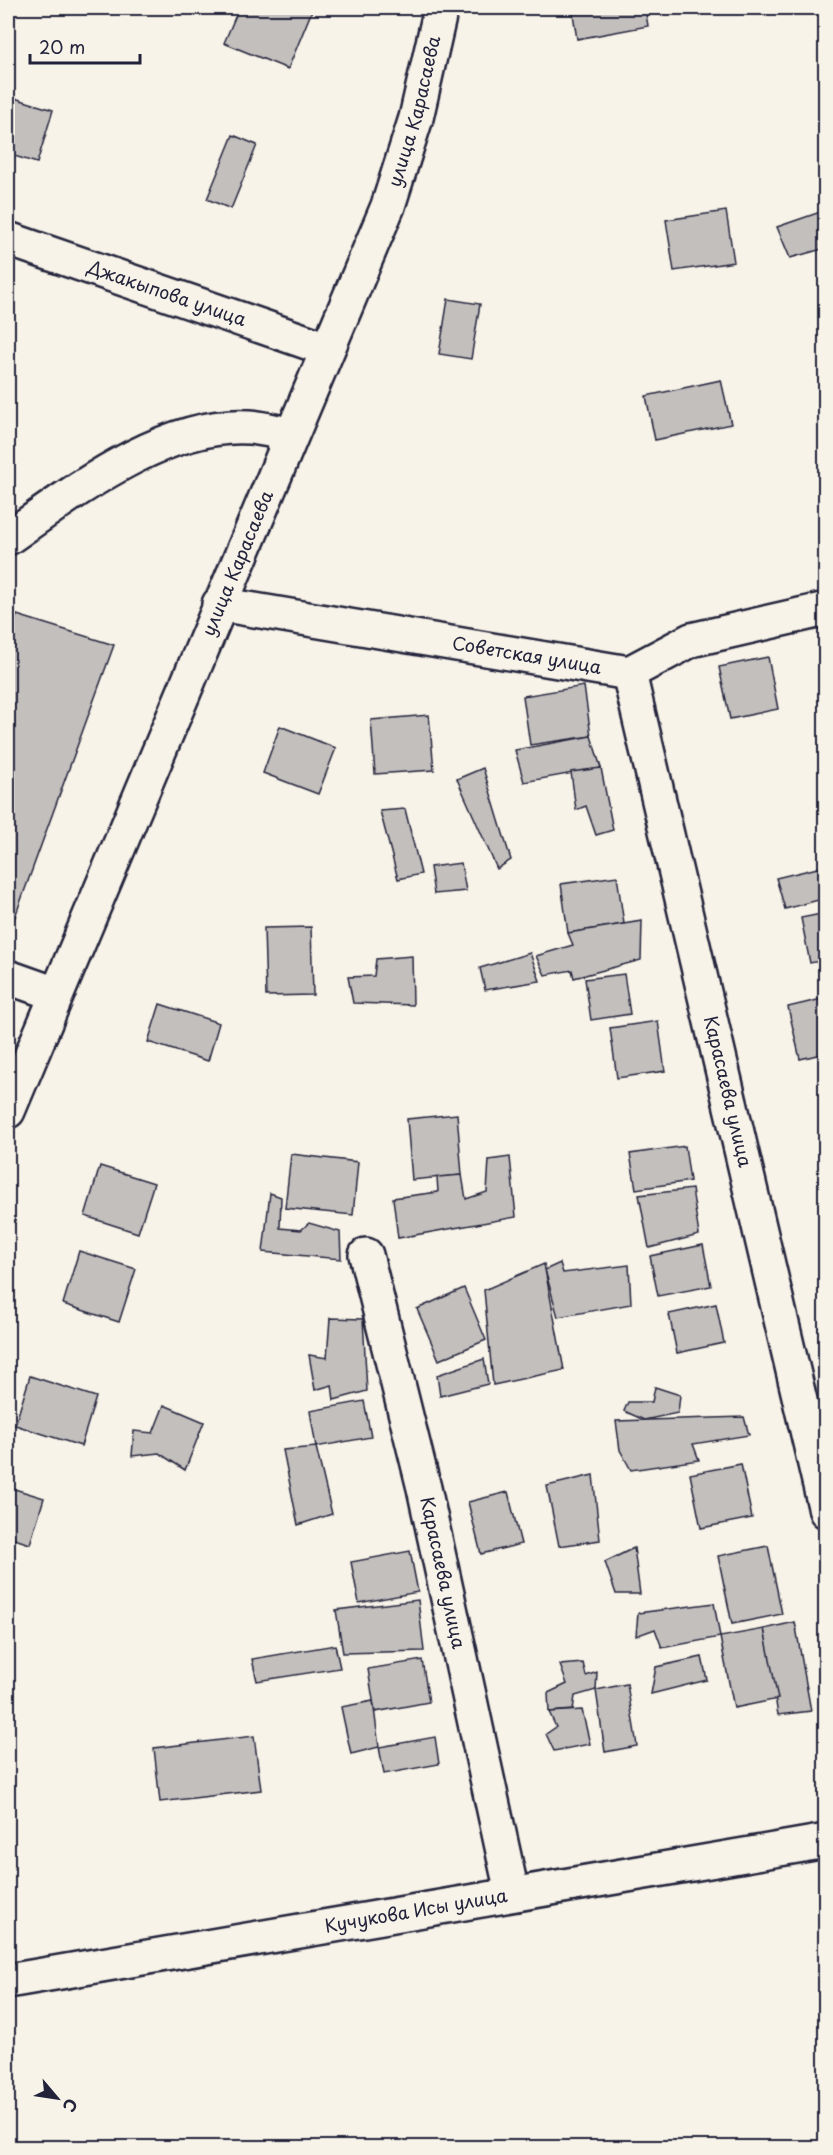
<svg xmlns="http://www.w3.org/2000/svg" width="833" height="2155" viewBox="0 0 833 2155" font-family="'Playpen Sans',sans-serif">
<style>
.building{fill:#c2bfbd;stroke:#22223b;stroke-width:1.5}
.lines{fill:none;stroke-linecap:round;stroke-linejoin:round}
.minor-casing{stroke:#22223b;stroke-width:38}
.major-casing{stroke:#22223b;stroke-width:38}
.minor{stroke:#f7f3e8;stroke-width:33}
.major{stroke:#f7f3e8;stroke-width:33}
.labels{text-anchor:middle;stroke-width:6;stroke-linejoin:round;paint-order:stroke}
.street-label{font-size:18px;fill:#22223b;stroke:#f7f3e8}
</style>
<rect width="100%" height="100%" fill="#f7f3e8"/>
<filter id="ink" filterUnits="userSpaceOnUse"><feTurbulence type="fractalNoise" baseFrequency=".0167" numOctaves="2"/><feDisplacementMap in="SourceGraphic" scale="12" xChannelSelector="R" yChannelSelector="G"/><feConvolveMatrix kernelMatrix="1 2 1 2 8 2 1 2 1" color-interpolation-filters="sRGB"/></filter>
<g filter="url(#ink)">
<g class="building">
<polygon points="239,8 313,8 288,69 224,43"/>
<polygon points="572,8 645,8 648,26 577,39"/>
<polygon points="8,96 53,110 37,163 8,154"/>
<polygon points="233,135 257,145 231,209 207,199"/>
<polygon points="826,210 826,248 790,258 777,227"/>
<polygon points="726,211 734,262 674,271 666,220"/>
<polygon points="448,299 480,304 471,359 439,354"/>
<polygon points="721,380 731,424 655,440 646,396"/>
<polygon points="17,615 114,645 8,936 8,642"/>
<polygon points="768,657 778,709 730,719 719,667"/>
<polygon points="584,686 591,736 530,745 523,696"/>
<polygon points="429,715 434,770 375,774 371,720"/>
<polygon points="280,726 336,748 318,794 263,773"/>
<polygon points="591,736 601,768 524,782 515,750"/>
<polygon points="483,768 511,860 497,869 457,779"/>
<polygon points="601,768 613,830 596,835 586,806 576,810 571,772"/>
<polygon points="405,809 421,874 398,879 380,811"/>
<polygon points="461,863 466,891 434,894 430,867"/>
<polygon points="826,866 826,898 785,909 776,878"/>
<polygon points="617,876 624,924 568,933 561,884"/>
<polygon points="826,913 826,960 810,963 801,918"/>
<polygon points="642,921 641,960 574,978 572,970 545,975 536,956 573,945 568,933"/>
<polygon points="311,927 313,995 266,996 264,928"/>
<polygon points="530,953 540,981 485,990 480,968"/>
<polygon points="412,956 413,1005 353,1003 348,977 374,976 376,959"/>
<polygon points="624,974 630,1014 591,1020 585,979"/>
<polygon points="826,998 826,1053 800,1059 788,1007"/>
<polygon points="160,1004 219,1023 208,1061 148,1042"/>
<polygon points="658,1021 665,1071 617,1078 610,1028"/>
<polygon points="457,1114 462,1175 412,1180 407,1119"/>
<polygon points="685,1146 690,1181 636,1189 630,1154"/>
<polygon points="291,1154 358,1162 353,1215 285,1208"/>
<polygon points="510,1157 516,1217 398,1238 393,1198 438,1192 437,1177 462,1175 466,1199 487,1192 489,1160"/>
<polygon points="100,1166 154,1183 138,1233 85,1216"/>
<polygon points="692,1189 699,1235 649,1248 639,1195"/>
<polygon points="270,1193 281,1197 280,1228 301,1230 309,1223 340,1232 341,1259 263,1252"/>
<polygon points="703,1245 711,1286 658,1296 650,1256"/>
<polygon points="79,1251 136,1269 119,1322 63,1304"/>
<polygon points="560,1263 563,1273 629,1265 631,1304 558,1317 545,1270"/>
<polygon points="544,1264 564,1370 493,1385 484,1290"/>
<polygon points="464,1288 486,1340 439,1360 417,1309"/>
<polygon points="716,1304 724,1343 677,1353 669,1314"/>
<polygon points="330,1318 363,1319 367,1391 334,1400 332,1385 315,1390 309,1355 327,1358"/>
<polygon points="484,1359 488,1384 440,1396 437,1375"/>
<polygon points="30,1376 96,1397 81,1446 15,1425"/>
<polygon points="655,1387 680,1395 678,1413 644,1420 624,1411 628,1402 652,1402"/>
<polygon points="364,1401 371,1437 316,1447 310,1411"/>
<polygon points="164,1405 204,1422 185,1470 159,1453 132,1456 134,1431 153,1433"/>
<polygon points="744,1417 749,1435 693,1444 699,1460 631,1470 620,1450 616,1421"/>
<polygon points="316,1447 332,1514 298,1525 283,1450"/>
<polygon points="741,1464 752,1518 701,1528 690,1474"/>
<polygon points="593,1475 600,1540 559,1546 547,1486"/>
<polygon points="8,1487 44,1498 30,1544 8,1537"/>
<polygon points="508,1492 521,1544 481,1554 468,1502"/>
<polygon points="768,1546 782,1614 732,1624 718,1556"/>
<polygon points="634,1548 640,1594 616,1594 605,1562"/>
<polygon points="410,1551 418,1592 359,1603 351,1562"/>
<polygon points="418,1600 424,1651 343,1653 336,1610"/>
<polygon points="714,1603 720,1637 662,1648 655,1629 636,1636 638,1613"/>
<polygon points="795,1622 811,1711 778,1715 764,1629"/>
<polygon points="764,1629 778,1699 734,1708 720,1637"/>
<polygon points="335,1645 340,1668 257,1681 252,1659"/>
<polygon points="702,1657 707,1680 651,1694 656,1667"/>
<polygon points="422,1660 429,1702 375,1712 368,1669"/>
<polygon points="583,1663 586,1676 597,1672 596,1690 575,1696 573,1710 549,1712 548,1693 567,1684 560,1665"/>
<polygon points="627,1684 637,1746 605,1752 596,1690"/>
<polygon points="373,1701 379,1747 351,1754 341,1707"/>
<polygon points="582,1710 590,1744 554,1751 546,1734 556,1727 549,1712"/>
<polygon points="254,1736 261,1790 160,1802 154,1748"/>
<polygon points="435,1737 439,1764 384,1774 379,1747"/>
</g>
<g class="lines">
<g class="minor-casing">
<g id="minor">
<path id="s1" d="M8 239 327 349"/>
<path d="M8 538C74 492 165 421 250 427 263 428 277 432 290 434"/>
<path id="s2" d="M219 604 629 673 691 640 826 609"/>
<path id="s3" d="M629 673 826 1511"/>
<polyline points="8,977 56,994"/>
<path id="s4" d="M366 1255 424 1488 512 1893"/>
</g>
</g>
<g class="major-casing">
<g id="major">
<path id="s5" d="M8 1111 388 206 416 118 441 8"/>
<path id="s6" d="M8 1981 826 1841"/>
</g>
</g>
<use href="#minor" class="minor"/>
<use href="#major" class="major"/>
</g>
</g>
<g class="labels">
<g class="street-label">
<text dy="6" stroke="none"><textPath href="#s5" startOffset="1080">улица Карасаева</textPath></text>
<text dy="6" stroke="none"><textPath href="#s1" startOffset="168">Джакыпова улица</textPath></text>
<text dy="6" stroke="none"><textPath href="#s5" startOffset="594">улица Карасаева</textPath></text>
<text dy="6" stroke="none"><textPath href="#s2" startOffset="312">Советская улица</textPath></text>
<text dy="6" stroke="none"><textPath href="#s3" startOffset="430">Карасаева улица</textPath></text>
<text dy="6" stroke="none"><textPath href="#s4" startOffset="327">Карасаева улица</textPath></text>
<text dy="6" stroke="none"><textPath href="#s6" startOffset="414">Кучукова Исы улица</textPath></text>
</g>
</g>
<rect width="833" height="2155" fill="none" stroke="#f7f3e8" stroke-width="30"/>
<rect x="15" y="15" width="803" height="2125" fill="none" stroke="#22223b" stroke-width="2" filter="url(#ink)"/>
<g transform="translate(57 2098) rotate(119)" stroke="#f7f3e8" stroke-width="4.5" paint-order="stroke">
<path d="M0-4.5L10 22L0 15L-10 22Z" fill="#22223b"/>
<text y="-9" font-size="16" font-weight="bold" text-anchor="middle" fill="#22223b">С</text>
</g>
<path d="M30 54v9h110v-9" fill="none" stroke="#22223b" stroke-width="3"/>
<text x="39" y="54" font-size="18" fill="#22223b" stroke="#f7f3e8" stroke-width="4.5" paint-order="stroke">20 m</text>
</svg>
